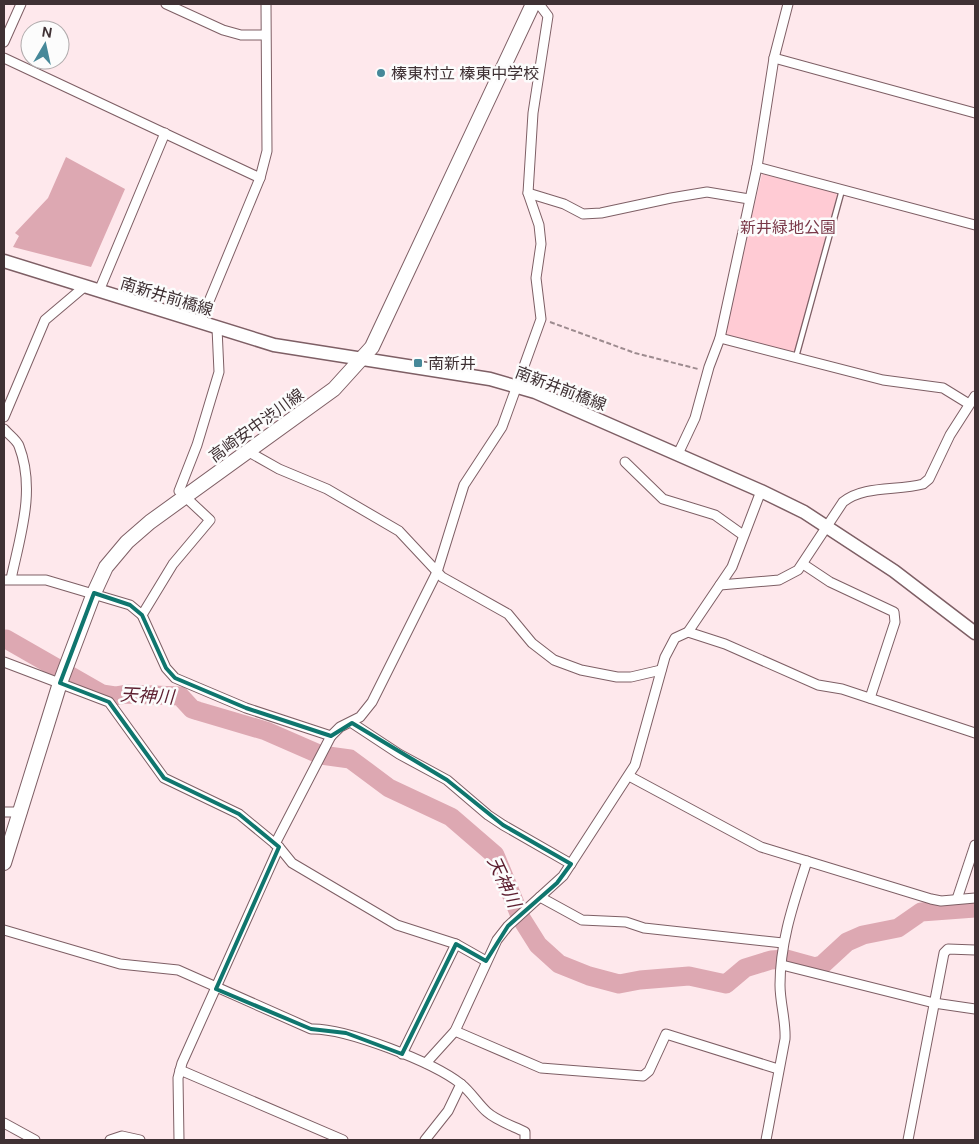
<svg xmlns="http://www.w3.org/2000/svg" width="979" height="1144" viewBox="0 0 979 1144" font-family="'DM Sans','Noto Sans JP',sans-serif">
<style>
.green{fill:#ffcbd4}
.water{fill:#dda8b2}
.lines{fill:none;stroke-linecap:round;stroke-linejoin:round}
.river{stroke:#dda8b2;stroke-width:19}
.lane-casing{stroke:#7e5f65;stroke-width:7}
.street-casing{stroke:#7e5f65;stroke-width:11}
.secondary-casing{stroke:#7e5f65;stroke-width:15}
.primary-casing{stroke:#7e5f65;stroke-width:16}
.path{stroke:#9d8b8f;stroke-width:2;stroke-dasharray:5 2.5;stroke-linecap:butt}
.lane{stroke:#fff;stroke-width:4.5}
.street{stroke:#fff;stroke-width:9}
.secondary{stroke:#fff;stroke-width:12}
.primary{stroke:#fff;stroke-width:14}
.marked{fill:none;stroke:#0f766e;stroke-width:4;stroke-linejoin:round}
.poi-dot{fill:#468899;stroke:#fcfcfc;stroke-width:2}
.labels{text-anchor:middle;stroke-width:5;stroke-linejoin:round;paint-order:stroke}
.poi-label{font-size:16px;fill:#3f3134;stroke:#fcfcfc;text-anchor:start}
.park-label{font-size:16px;fill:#7a3949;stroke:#fcfcfc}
.street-label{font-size:16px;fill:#3f3134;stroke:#fcfcfc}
.water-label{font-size:18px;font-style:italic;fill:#5c1e2f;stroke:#fcfcfc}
</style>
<rect width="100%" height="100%" fill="#fee8ec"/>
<polygon class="green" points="762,174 835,192 837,195 795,352 773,349 723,333"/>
<polygon class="water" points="66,157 125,189 91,267 13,247 19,236 15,233 48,198"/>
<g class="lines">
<polyline class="river" points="6,639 102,694 115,696 127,694 180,696 192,709 198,711 266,731 321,755 350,759 389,788 451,817 495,855 521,918 538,945 559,964 589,976 619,984 640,980 689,976 726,984 745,968 771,960 786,959 815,967 822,965 847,942 863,935 898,928 921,912 975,908"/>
<g class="lane-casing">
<polyline id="lane" points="796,357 842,190"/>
</g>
<g class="street-casing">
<g id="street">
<polyline points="166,4 223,30 241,35 265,35"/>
<polyline points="4,42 21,4"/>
<polyline points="4,58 260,178"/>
<polyline points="774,58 975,113"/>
<polyline points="757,167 975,225"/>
<polyline points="528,193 564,204 583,214 601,213 671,198 707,192 749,199"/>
<polyline points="99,291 165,133"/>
<polyline points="200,323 260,178 267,151 266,4"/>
<polyline points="720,338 883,380 943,388 969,404"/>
<polyline points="4,417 45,320 84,287"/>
<path d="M4 429C8 434 17 440 19 446 36 490 20 536 11 579"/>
<polyline points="249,452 279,469 327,489 399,531 442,577 508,614 532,643 554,660 581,670 617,677 631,677 661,670"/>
<polyline points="678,454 695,418 709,367 720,338 757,167 774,58 788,4"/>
<polyline points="625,462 663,499 715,515 743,535"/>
<polyline points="803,564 830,582 894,612 895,622 870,698"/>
<polyline points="4,580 46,580 130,605 142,615 166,668 175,678 246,708 331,736"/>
<path d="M720 585 779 580 798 570 843 502C864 485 897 491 923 484L929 479 950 435 975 396"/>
<polyline points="142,615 173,564 210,520 179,491 197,445 219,372 217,328"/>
<polyline points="688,632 725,644 818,685 842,689 975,733"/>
<polyline points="4,662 109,702 164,778 239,814 279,847 292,863 397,925 456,944 486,961"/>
<polyline points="352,723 399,754 447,780 488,815 503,825 571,864"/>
<polyline points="629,776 761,847 931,899 941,901 975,898"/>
<polyline points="4,812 22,812"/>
<polyline points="275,844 331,736 340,727 360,717 372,702 437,572 464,485 502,427 541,319 536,278 541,244 539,225 528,193 533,113 548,16 539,4"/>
<polyline points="540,897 582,920 626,922 644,928 783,943"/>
<polyline points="957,899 975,845"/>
<path d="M4 930 120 964 178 970 311 1029C346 1028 433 1062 461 1084 471 1092 478 1104 487 1112 497 1121 513 1126 525 1132V1140"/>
<polyline points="782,965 934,1003 975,1009"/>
<polyline points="455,1031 541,1068 643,1076 649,1071 666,1034 778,1069"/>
<polyline points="402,1054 456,944"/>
<polyline points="426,1063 455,1031 497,940 508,926 563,876 635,765 665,657 675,638 688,632 732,567 761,491"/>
<polyline points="180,1070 343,1140"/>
<polyline points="4,1123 35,1140"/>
<polyline points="110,1140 122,1136 140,1140"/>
<polyline points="179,1140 178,1078 182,1063 279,847"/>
<polyline points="425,1140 448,1111 461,1084"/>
<path d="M766 1140 785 1039C786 1021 780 1003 780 985 780 941 794 902 807 861"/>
<polyline points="908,1140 944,953 948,949 975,950"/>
</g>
</g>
<g class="secondary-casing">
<polyline id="secondary" points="4,261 274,345 490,379 535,392 761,491 804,512 894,571 975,633"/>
</g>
<g class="primary-casing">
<polyline id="primary" points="4,863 60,683 94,593 106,567 127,542 150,522 334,389 372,347 533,4"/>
</g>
<polyline class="path" points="550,322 635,353 698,369"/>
<use href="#lane" class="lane"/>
<use href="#street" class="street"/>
<use href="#secondary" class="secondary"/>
<use href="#primary" class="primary"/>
</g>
<path class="marked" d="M94 593 130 605 142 615 166 668 175 678 246 708 331 736 352 723 447 780 503 825 571 864 557 883 508 926 486 961 456 944 402 1054 346 1033 311 1029 216 989 279 847 239 814 164 778 109 702 60 683Z"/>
<g class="poi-dot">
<circle cx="381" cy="73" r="5"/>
<rect x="413" y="358" width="10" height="10" rx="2.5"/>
</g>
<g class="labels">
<g class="poi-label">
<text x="391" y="79">榛東村立 榛東中学校</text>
<text x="428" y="369">南新井</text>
</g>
<g class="park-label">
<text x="788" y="233">新井緑地公園</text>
</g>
<g class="street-label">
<text transform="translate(167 296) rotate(17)" y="6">南新井前橋線</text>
<text transform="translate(561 388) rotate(21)" y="6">南新井前橋線</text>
<text transform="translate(256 425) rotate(-36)" y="6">高崎安中渋川線</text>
</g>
<g class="water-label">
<text transform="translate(147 696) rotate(3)" y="6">天神川</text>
<text transform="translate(504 882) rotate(65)" y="6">天神川</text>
</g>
</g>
<rect width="979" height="1144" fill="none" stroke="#3f3134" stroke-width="10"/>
<g transform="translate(45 45) rotate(9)"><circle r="24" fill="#fcfcfc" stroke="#b0abac"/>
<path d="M0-4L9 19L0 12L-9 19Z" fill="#468899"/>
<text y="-8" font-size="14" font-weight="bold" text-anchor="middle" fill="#3f3134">N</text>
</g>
</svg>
